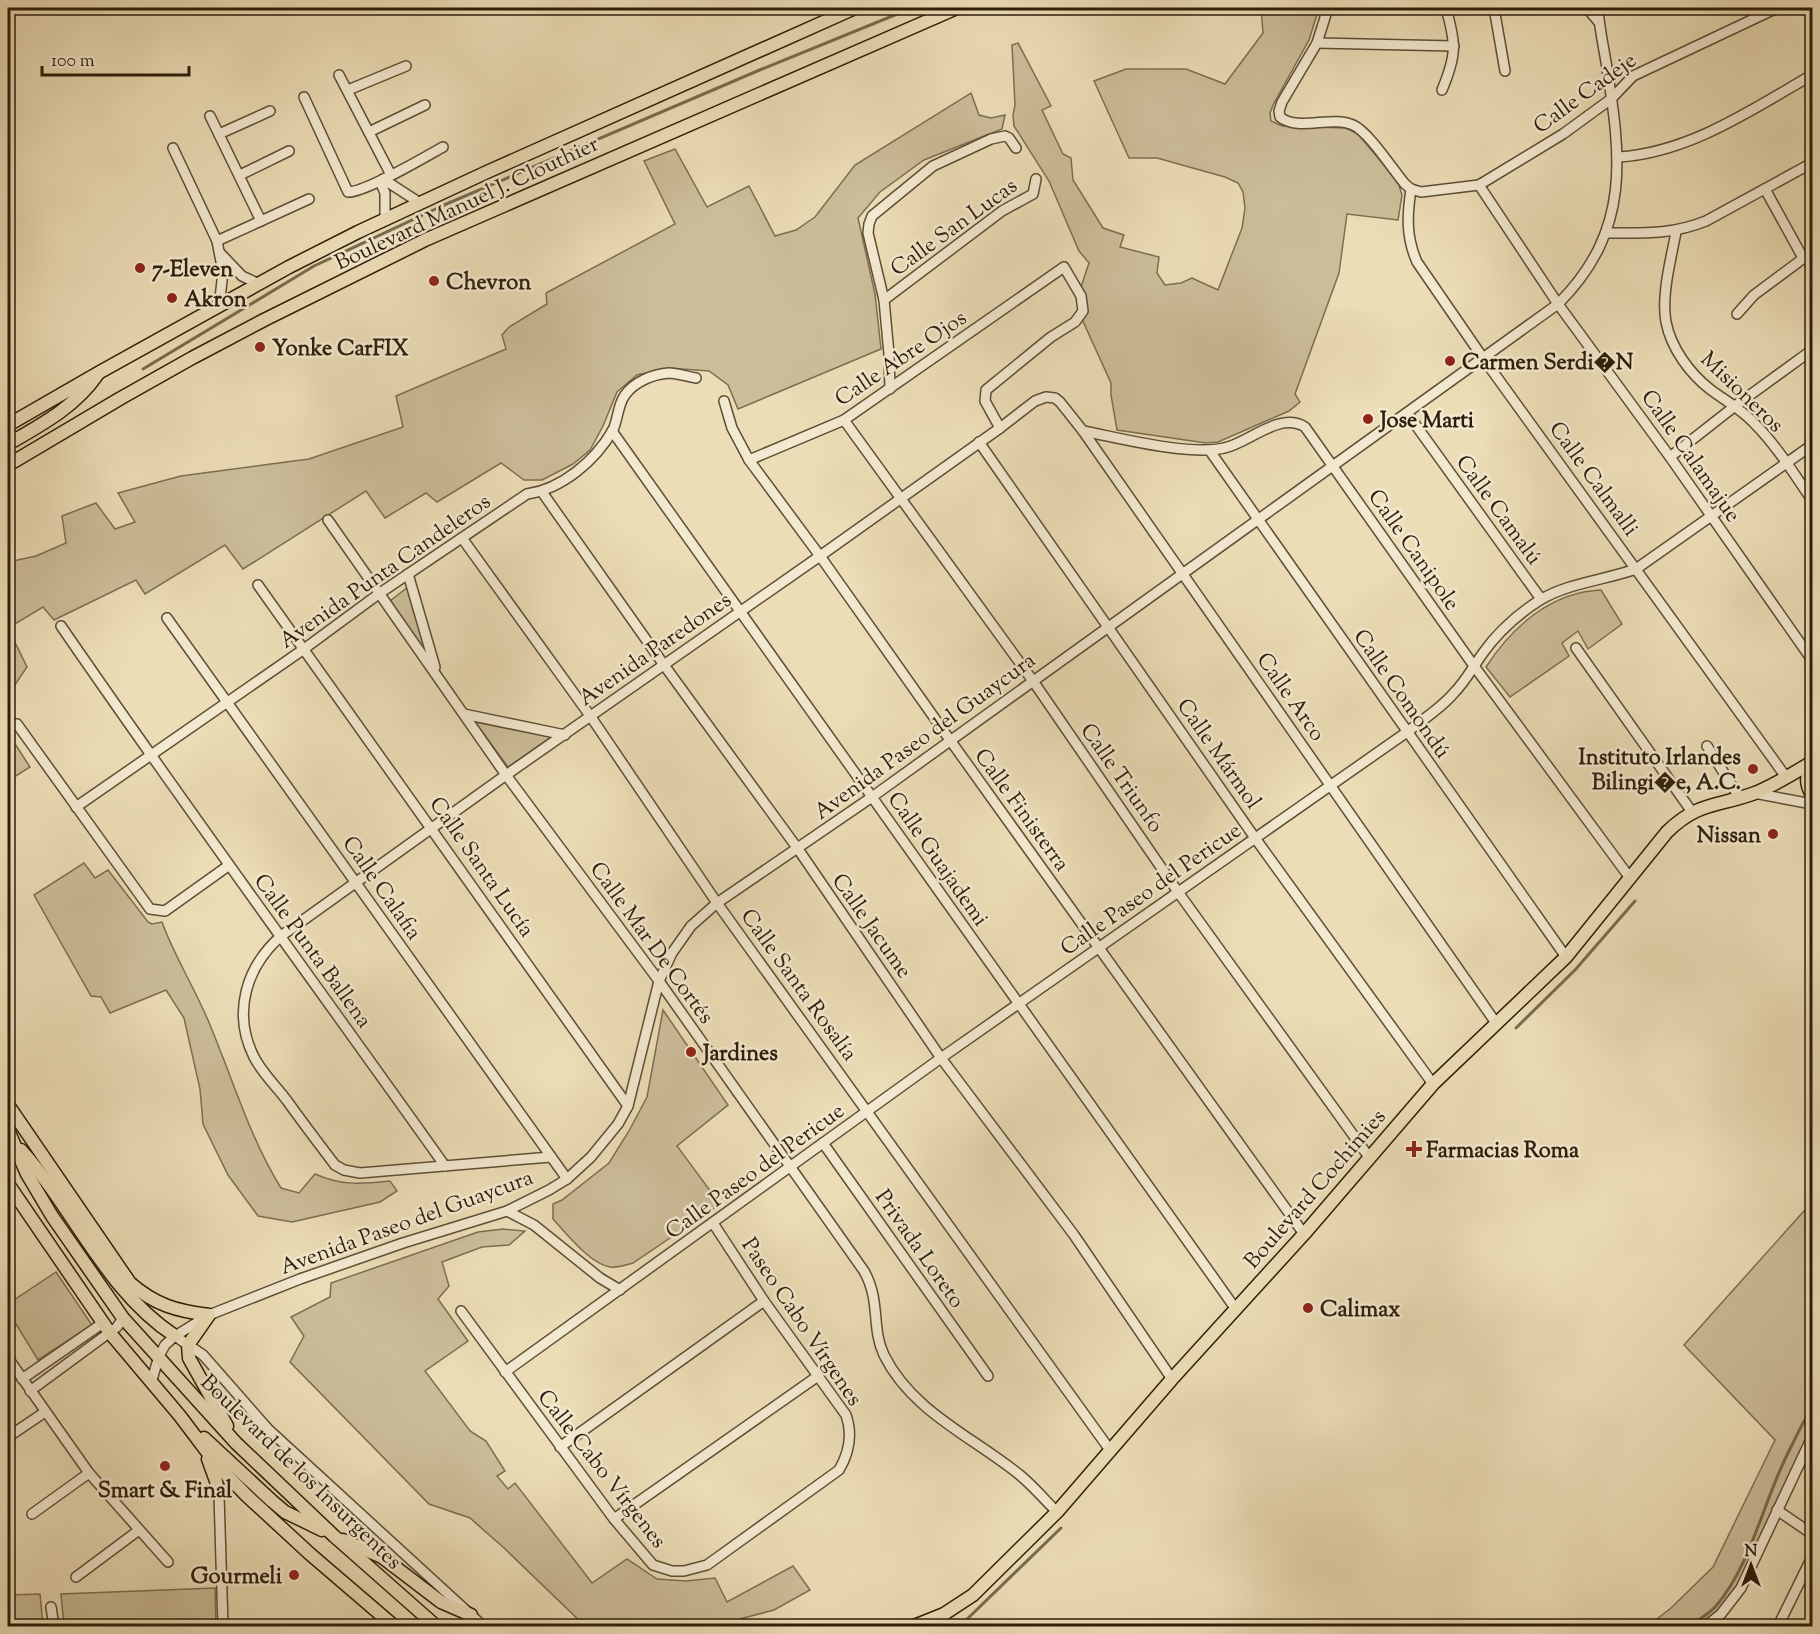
<svg xmlns="http://www.w3.org/2000/svg" width="1820" height="1634" viewBox="0 0 1820 1634" font-family="'Sorts Mill Goudy',serif">
<style>
.green{fill:#ccbd99;stroke:#7c6e52;stroke-width:1.5}
.lines{fill:none;stroke-linecap:round;stroke-linejoin:round}
.stream{stroke:#796a4e;stroke-width:3}
.minor-casing{stroke:#5d4e35;stroke-width:12}
.major-casing{stroke:#2d1e0a;stroke-width:15}
.minor{stroke:#f3e9d0;stroke-width:9}
.major{stroke:#ecddb6;stroke-width:12}
.poi-dot{fill:#8f2418;stroke:#f3e9d0;stroke-width:2}
.labels{text-anchor:middle;stroke-width:5;stroke-linejoin:round;paint-order:stroke}
.street-label{font-size:22px;fill:#2d1e0a;stroke:#f3e9d0}
.poi-label{font-size:22px;font-weight:bold;fill:#2d1e0a;stroke:#f3e9d0;text-anchor:start}
</style>
<rect width="100%" height="100%" fill="#ecddb6"/>
<filter id="stains"><feTurbulence type="fractalNoise" baseFrequency=".00333" numOctaves="4"/><feColorMatrix values="0 0 0 0 .2 0 0 0 0 .09 0 0 0 0 .02 0 0 0 .5 -.17"/></filter>
<radialGradient id="worn" r=".72"><stop offset=".6" stop-color="#630" stop-opacity="0"/><stop offset="1" stop-color="#630" stop-opacity=".3"/></radialGradient>
<g class="green">
<polygon points="1261,8 1319,8 1309,40 1273,105 1270,113 1271,121 1282,126 1346,128 1358,134 1398,182 1402,195 1398,220 1347,214 1339,273 1295,394 1300,402 1289,411 1218,442 1206,443 1117,430 1111,395 1111,383 1081,317 1081,287 1089,263 1079,251 1049,181 1014,126 1013,115 1015,105 1012,45 1018,43 1051,106 1042,110 1063,154 1071,158 1073,180 1103,228 1124,235 1120,247 1159,257 1157,273 1165,285 1181,283 1192,278 1218,290 1242,228 1245,208 1243,192 1238,183 1225,177 1157,158 1129,158 1094,81 1126,69 1186,69 1225,84 1263,33"/>
<polygon points="971,93 979,115 991,118 1005,115 1002,129 924,160 880,192 858,218 875,294 881,349 738,409 728,385 709,371 668,368 637,375 617,392 603,426 590,450 573,464 542,480 524,480 501,463 437,502 426,493 385,518 366,491 243,569 225,545 145,594 136,580 54,620 43,607 8,628 27,667 8,695 8,562 36,556 66,543 62,516 96,503 115,529 135,522 118,493 181,476 309,459 403,427 396,396 506,349 502,335 509,327 547,304 546,293 675,224 644,161 675,149 707,207 749,186 775,236 796,230 815,217 855,165"/>
<polygon points="408,587 428,655 390,601"/>
<path d="M1601 590 1622 624 1588 649 1578 631 1562 643 1569 656 1510 697 1486 667C1512 627 1551 592 1601 590Z"/>
<polygon points="475,722 551,737 508,767"/>
<polygon points="8,733 30,767 8,781"/>
<path d="M84 863 95 878 108 870 148 922 152 924 162 922C175 958 196 990 210 1025 233 1080 250 1138 281 1188L299 1193 315 1174C342 1186 362 1184 390 1181L397 1191 380 1202 292 1222 258 1216 228 1175 203 1124 200 1089 184 1018 166 990 110 1013 101 997 91 996 34 895Z"/>
<path d="M663 1010 728 1105 677 1146 720 1204 633 1263C625 1265 619 1268 610 1267 590 1264 567 1234 553 1219V1204L562 1200 609 1163 629 1131 647 1097Z"/>
<polygon points="1812,1202 1812,1437 1741,1588 1706,1626 1648,1626 1671,1608 1713,1567 1775,1440 1684,1345"/>
<polygon points="503,1229 525,1231 509,1245 482,1247 442,1262 449,1286 438,1299 468,1341 425,1371 470,1431 486,1441 505,1471 497,1476 508,1489 515,1483 592,1583 627,1559 657,1579 686,1581 715,1578 727,1602 793,1566 810,1590 774,1610 713,1626 585,1626 504,1548 470,1518 429,1504 290,1362 304,1336 291,1317 330,1297 331,1283 478,1232"/>
<polygon points="56,1272 92,1325 38,1360 8,1311 8,1304"/>
<polygon points="215,1588 216,1626 64,1626 61,1594"/>
<polygon points="40,1594 43,1626 8,1626 8,1595"/>
</g>
<g class="lines">
<g class="stream">
<polyline points="143,369 314,266 444,205 762,69 912,8"/>
<polyline points="1516,1028 1575,970 1635,901"/>
<polyline points="961,1625 1061,1528"/>
<path d="M1690 1626C1698 1620 1709 1614 1716 1606 1752 1564 1764 1498 1790 1449 1797 1436 1802 1421 1812 1410"/>
</g>
<g class="minor-casing">
<g id="minor">
<path d="M1328 8 1317 43 1282 102 1279 111 1280 117C1299 132 1331 115 1353 125 1369 132 1393 170 1405 184L1411 189 1421 192 1479 185 1563 134 1611 99 1633 76 1777 8"/>
<polyline points="1494,8 1505,71"/>
<polyline points="1587,8 1598,21"/>
<polyline points="1317,43 1454,46"/>
<polyline points="339,75 391,175"/>
<polyline points="348,90 406,66"/>
<path d="M1442 90C1457 54 1456 44 1446 8"/>
<path d="M304 97 348 192C366 192 425 157 443 147"/>
<polyline points="210,116 261,221"/>
<polyline points="369,132 425,105"/>
<polyline points="219,134 270,111"/>
<polyline points="173,148 217,241 223,272 219,307"/>
<path d="M1618 157C1689 153 1753 109 1812 75"/>
<polyline points="240,175 289,151"/>
<polyline points="1479,185 1558,304 1670,457 1812,660"/>
<path d="M1411 189C1407 216 1406 237 1417 262L1483 358 1786 777"/>
<polyline points="1765,189 1803,258"/>
<polyline points="385,219 385,193 382,186 383,179 420,203"/>
<path d="M1676 232C1671 259 1661 296 1666 322 1671 348 1690 374 1711 390 1726 401 1742 410 1754 423 1777 446 1794 474 1812 500"/>
<path d="M1606 233C1643 233 1671 235 1706 221L1812 163"/>
<polyline points="217,241 309,199"/>
<polyline points="221,254 242,276 259,284"/>
<polyline points="884,300 1002,211 1033,194 1036,179"/>
<polyline points="1737,314 1754,295 1812,252"/>
<polyline points="890,389 889,354 884,300 868,233 869,224 872,216 933,166 991,139 1005,136 1009,138 1016,148"/>
<polyline points="724,401 732,428 749,460 820,556 950,740 1304,1234"/>
<polyline points="1407,413 1541,599"/>
<polyline points="844,420 1033,681 1178,892 1369,1157"/>
<polyline points="612,431 1235,1308"/>
<path d="M1083 431C1120 438 1189 456 1224 448 1249 443 1279 411 1305 427L1474 666 1630 878"/>
<polyline points="979,442 1255,838 1433,1084"/>
<polyline points="1210,451 1566,957"/>
<polyline points="1670,457 1735,406 1812,350"/>
<polyline points="749,460 844,420 1064,267 1081,296 1083,311 1075,322 1051,337 986,390 985,401 1000,428"/>
<polyline points="542,492 664,665 798,849 941,1058 1074,1235 1172,1379"/>
<path d="M328 520 506 775 659 981 864 1271C881 1301 871 1328 884 1355 912 1412 975 1438 1021 1476 1034 1487 1045 1500 1057 1512"/>
<polyline points="462,538 591,717 717,903 1110,1450"/>
<polyline points="408,574 435,667"/>
<polyline points="258,585 628,1106"/>
<polyline points="167,618 567,1179"/>
<path d="M61 626C186 808 317 986 445 1166"/>
<polyline points="1576,648 1692,812"/>
<polyline points="464,714 565,735"/>
<polyline points="17,724 150,909 165,911 228,866"/>
<polyline points="1707,746 1739,797"/>
<polyline points="1754,793 1812,804"/>
<path d="M76 807 304 649 380 593 527 494C562 489 595 461 613 430 618 419 618 404 625 395 634 382 653 374 669 373 677 373 688 377 696 378"/>
<polyline points="823,1143 988,1376"/>
<path d="M551 1157 360 1173 344 1170 335 1165C319 1144 303 1123 288 1102 277 1087 262 1073 254 1057 232 1013 246 967 281 936L506 775 820 556 1000 428 1035 401 1046 397 1055 398 1060 402 1083 431 1496 1023"/>
<polyline points="507,1211 534,1225 600,1278 620,1290"/>
<path d="M461 1311 614 1519 653 1565 672 1571H684L707 1565 839 1470C849 1453 853 1435 846 1415L764 1301 713 1223"/>
<polyline points="175,1336 203,1355 268,1429 483,1626"/>
<polyline points="8,1358 89,1473 168,1562"/>
<path d="M505 1372 941 1058 1407 732C1422 720 1440 709 1453 694 1465 682 1473 667 1483 653 1498 632 1518 614 1540 600 1568 583 1605 580 1636 569L1812 445"/>
<polyline points="22,1379 103,1323"/>
<path d="M151 1383 159 1356 165 1345 175 1336 209 1315 300 1279 403 1243 507 1211 549 1190 567 1179 591 1157 618 1124 628 1106 659 981 672 953 691 926 717 903 872 797 1558 304C1632 230 1621 156 1606 62 1603 44 1599 26 1598 8"/>
<polyline points="30,1391 117,1327 123,1318"/>
<polyline points="8,1437 45,1412"/>
<polyline points="560,1447 764,1301"/>
<polyline points="219,1495 223,1626"/>
<polyline points="1777,1510 1812,1534"/>
<polyline points="32,1514 89,1473"/>
<polyline points="614,1519 818,1376"/>
<polyline points="76,1577 139,1530"/>
<polyline points="51,1607 54,1626"/>
<polyline points="1781,1620 1812,1557"/>
<polyline points="1706,1626 1721,1614 1741,1588 1812,1437"/>
</g>
</g>
<g class="major-casing">
<g id="major">
<polyline points="8,425 100,372 289,267 358,232 487,172 855,8"/>
<path d="M8 444C41 425 75 407 97 375"/>
<polyline points="8,465 121,398 192,358 264,320 425,240 957,8"/>
<path d="M1812 764C1806 776 1805 783 1812 795"/>
<path d="M8 1105 130 1283C155 1305 177 1311 209 1315L188 1345 189 1358 227 1426"/>
<polyline points="8,1130 27,1174 52,1216 123,1318 236,1443 334,1536 436,1626"/>
<path d="M21 1150C75 1210 106 1291 175 1336"/>
<polyline points="8,1184 110,1333 180,1416 217,1465 246,1495 310,1554 394,1626"/>
<polyline points="204,1438 272,1501 285,1512 322,1530"/>
<polyline points="208,1459 216,1481 219,1495"/>
<polyline points="343,1540 382,1557 441,1602 471,1615"/>
<path d="M914 1626 944 1614 973 1595 1057 1512 1172 1379 1304 1234 1433 1084 1566 957 1667 832C1699 801 1717 807 1755 793 1775 785 1794 773 1812 762"/>
</g>
</g>
<use href="#minor" class="minor"/>
<use href="#major" class="major"/>
</g>
<g class="poi-dot">
<circle cx="140" cy="268" r="6"/>
<circle cx="434" cy="281" r="6"/>
<circle cx="172" cy="298" r="6"/>
<circle cx="260" cy="347" r="6"/>
<circle cx="1450" cy="361" r="6"/>
<circle cx="1368" cy="419" r="6"/>
<circle cx="1753" cy="769" r="6"/>
<circle cx="1773" cy="834" r="6"/>
<circle cx="691" cy="1052" r="6"/>
<path d="M1411 1140h6v6h6v6h-6v6h-6v-6h-6v-6h6z"/>
<circle cx="1308" cy="1308" r="6"/>
<circle cx="165" cy="1466" r="6"/>
<circle cx="294" cy="1575" r="6"/>
</g>
<g class="labels">
<g class="street-label">
<text transform="translate(1584 92) rotate(-36)" y="8">Calle Cadeje</text>
<text transform="translate(466 202) rotate(-25)" y="8">Boulevard Manuel J. Clouthier</text>
<text transform="translate(953 226) rotate(-36)" y="8">Calle San Lucas</text>
<text transform="translate(900 357) rotate(-34)" y="8">Calle Abre Ojos</text>
<text transform="translate(1743 391) rotate(44)" y="8">Misioneros</text>
<text transform="translate(1692 455) rotate(55)" y="8">Calle Calamajue</text>
<text transform="translate(1595 478) rotate(54)" y="8">Calle Calmalli</text>
<text transform="translate(1500 509) rotate(54)" y="8">Calle Camalú</text>
<text transform="translate(1415 549) rotate(55)" y="8">Calle Canipole</text>
<text transform="translate(384 570) rotate(-35)" y="8">Avenida Punta Candeleros</text>
<text transform="translate(654 648) rotate(-35)" y="8">Avenida Paredones</text>
<text transform="translate(1403 693) rotate(55)" y="8">Calle Comondú</text>
<text transform="translate(1292 696) rotate(55)" y="8">Calle Arco</text>
<text transform="translate(924 735) rotate(-36)" y="8">Avenida Paseo del Guaycura</text>
<text transform="translate(1220 753) rotate(55)" y="8">Calle Mármol</text>
<text transform="translate(1123 777) rotate(55)" y="8">Calle Triunfo</text>
<text transform="translate(1023 809) rotate(54)" y="8">Calle Finisterra</text>
<text transform="translate(939 858) rotate(55)" y="8">Calle Guajademi</text>
<text transform="translate(483 866) rotate(55)" y="8">Calle Santa Lucía</text>
<text transform="translate(383 887) rotate(55)" y="8">Calle Calafia</text>
<text transform="translate(1150 888) rotate(-35)" y="8">Calle Paseo del Pericue</text>
<text transform="translate(873 925) rotate(55)" y="8">Calle Jacume</text>
<text transform="translate(653 942) rotate(54)" y="8">Calle Mar De Cortés</text>
<text transform="translate(314 950) rotate(54)" y="8">Calle Punta Ballena</text>
<text transform="translate(800 984) rotate(54)" y="8">Calle Santa Rosalía</text>
<text transform="translate(754 1170) rotate(-36)" y="8">Calle Paseo del Pericue</text>
<text transform="translate(1314 1188) rotate(-49)" y="8">Boulevard Cochimies</text>
<text transform="translate(406 1221) rotate(-20)" y="8">Avenida Paseo del Guaycura</text>
<text transform="translate(921 1248) rotate(55)" y="8">Privada Loreto</text>
<text transform="translate(803 1321) rotate(56)" y="8">Paseo Cabo Vírgenes</text>
<text transform="translate(603 1468) rotate(52)" y="8">Calle Cabo Vírgenes</text>
<text transform="translate(302 1471) rotate(44)" y="8">Boulevard de los Insurgentes</text>
</g>
<g class="poi-label">
<text x="152" y="276">7-Eleven</text>
<text x="446" y="289">Chevron</text>
<text x="184" y="306">Akron</text>
<text x="272" y="355">Yonke CarFIX</text>
<text x="1462" y="369">Carmen Serdi�N</text>
<text x="1380" y="427">Jose Marti</text>
<text x="1741" y="764" text-anchor="end">Instituto Irlandes<tspan x="1741" dy="25">Bilingi�e, A.C.</tspan></text>
<text x="1761" y="842" text-anchor="end">Nissan</text>
<text x="703" y="1060">Jardines</text>
<text x="1426" y="1157">Farmacias Roma</text>
<text x="1320" y="1316">Calimax</text>
<text x="165" y="1497" text-anchor="middle">Smart &amp; Final</text>
<text x="282" y="1583" text-anchor="end">Gourmeli</text>
</g>
</g>
<rect width="1820" height="1634" fill="none" stroke="#ecddb6" stroke-width="30"/>
<rect x="9" y="9" width="1802" height="1616" fill="none" stroke="#2d1e0a" stroke-width="3"/>
<rect x="15" y="15" width="1790" height="1604" fill="none" stroke="#2d1e0a" stroke-width="1.5"/>
<g transform="translate(1751 1565)" stroke="#f3e9d0" stroke-width="4.5" paint-order="stroke">
<path d="M0-4.5L10 22L0 15L-10 22Z" fill="#2d1e0a"/>
<text y="-9" font-size="16" font-weight="bold" text-anchor="middle" fill="#2d1e0a">N</text>
</g>
<path d="M42 66v9h147v-9" fill="none" stroke="#2d1e0a" stroke-width="3"/>
<text x="51" y="66" font-size="18" fill="#2d1e0a" stroke="#f3e9d0" stroke-width="4.5" paint-order="stroke">100 m</text>
<rect width="100%" height="100%" filter="url(#stains)"/>
<rect width="100%" height="100%" fill="url(#worn)"/>
</svg>
